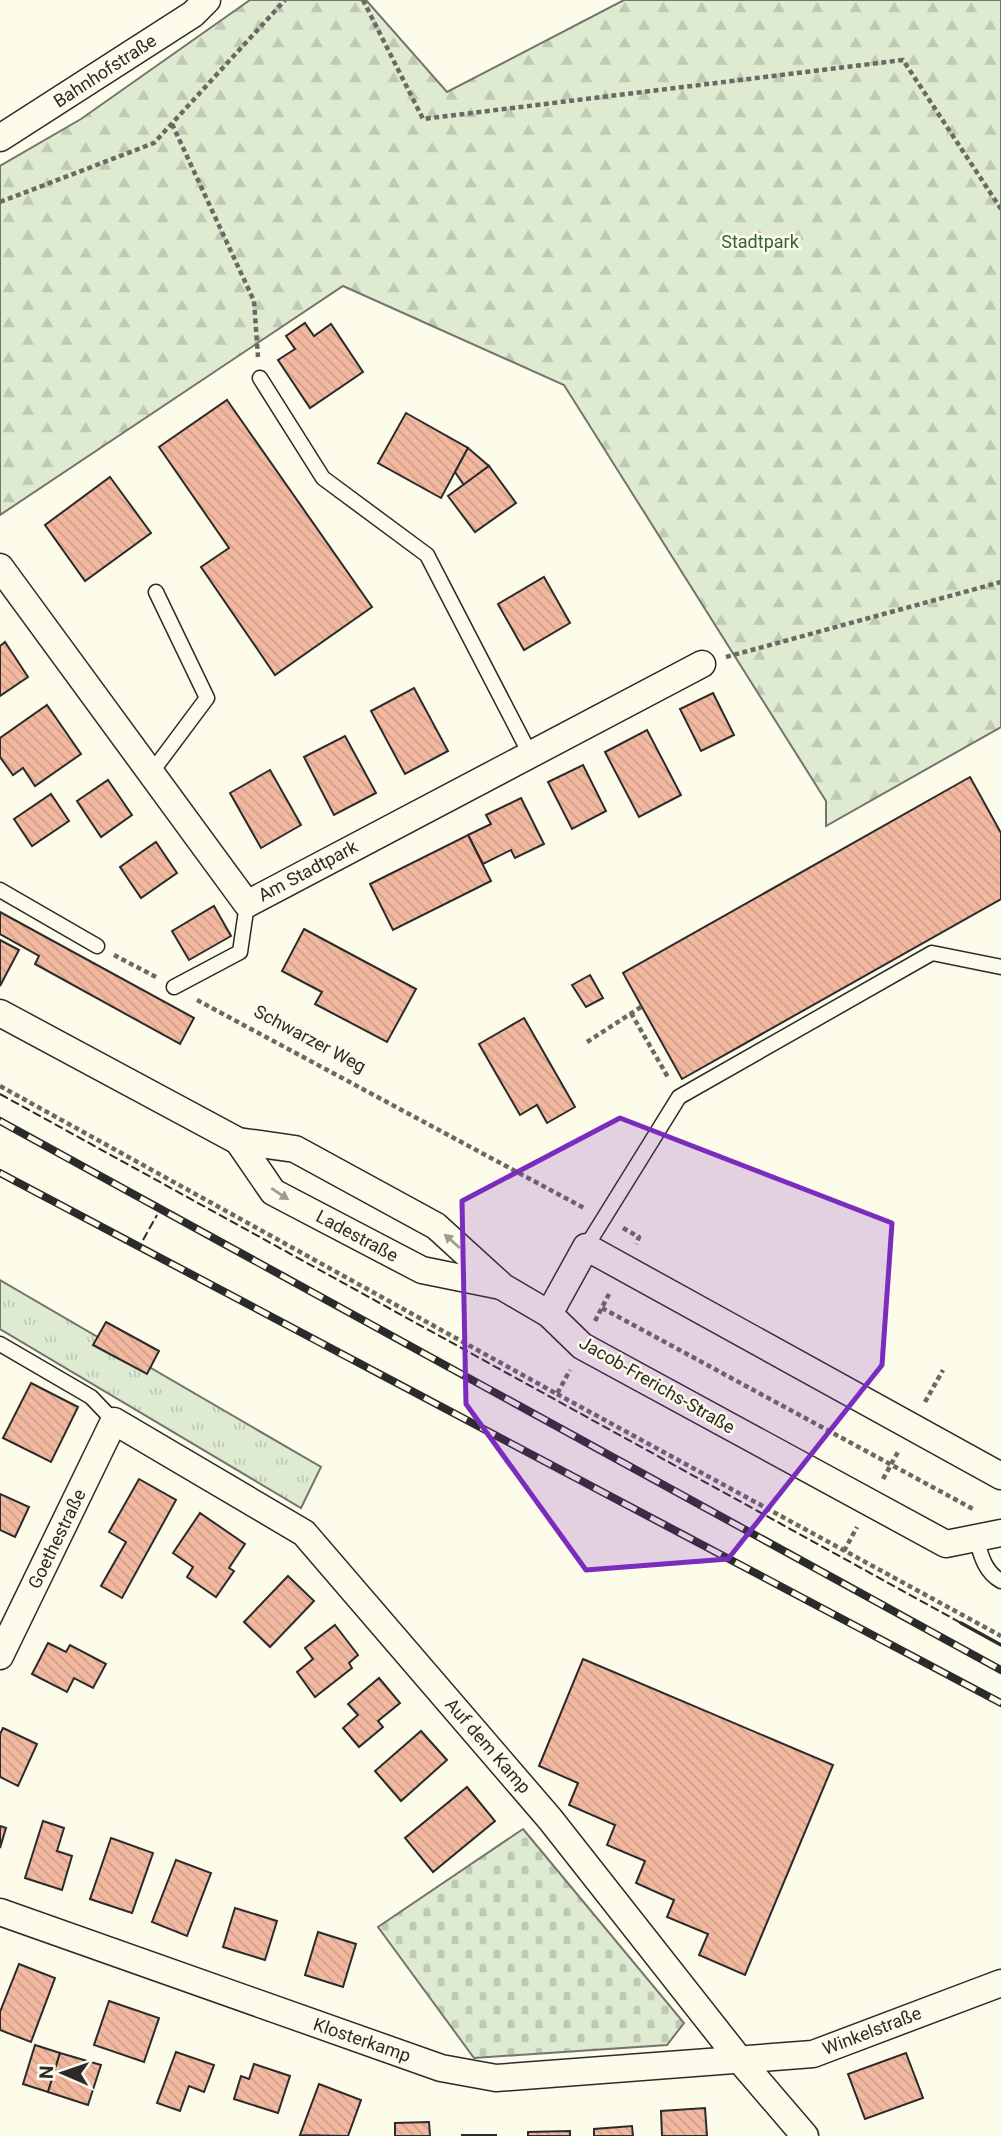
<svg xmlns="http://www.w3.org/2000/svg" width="1001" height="2136" viewBox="0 0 1001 2136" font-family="Roboto,sans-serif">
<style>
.grass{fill:url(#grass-tufts);stroke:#74746e;stroke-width:2}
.forest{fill:url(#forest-firs);stroke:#74746e;stroke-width:2}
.cemetery{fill:url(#cemetery-stones);stroke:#74746e;stroke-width:2}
.building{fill:url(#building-back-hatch);stroke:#2b2b2b;stroke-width:2}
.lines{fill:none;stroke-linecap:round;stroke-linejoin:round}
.lane-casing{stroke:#2b2b2b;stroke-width:17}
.street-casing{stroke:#2b2b2b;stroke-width:29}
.path{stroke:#6a6964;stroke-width:4.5;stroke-dasharray:5 3.5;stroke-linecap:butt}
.lane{stroke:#fdfbea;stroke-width:14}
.street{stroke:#fdfbea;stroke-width:26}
.rail-casing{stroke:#2b2b2b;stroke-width:8}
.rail{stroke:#fdfbea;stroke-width:5;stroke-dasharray:16;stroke-linecap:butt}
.fence{stroke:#2b2b2b;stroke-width:2;stroke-dasharray:9 3.5;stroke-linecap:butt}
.wall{stroke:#2b2b2b;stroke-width:3.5}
.oneway{fill:#9e9d94}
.marked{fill:#7b2cbf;fill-opacity:0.2;stroke:#7b2cbf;stroke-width:5;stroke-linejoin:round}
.labels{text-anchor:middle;stroke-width:5;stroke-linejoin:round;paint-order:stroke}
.street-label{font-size:18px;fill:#2b2b2b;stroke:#fdfbea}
.park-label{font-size:18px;fill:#34623c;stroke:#fdfbea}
</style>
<defs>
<pattern id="grass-tufts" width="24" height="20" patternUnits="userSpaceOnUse" patternTransform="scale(1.75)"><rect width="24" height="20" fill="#deebd1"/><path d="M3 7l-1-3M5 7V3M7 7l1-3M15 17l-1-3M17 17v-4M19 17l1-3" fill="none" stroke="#bfcab4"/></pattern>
<pattern id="forest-firs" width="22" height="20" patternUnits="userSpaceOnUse" patternTransform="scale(1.75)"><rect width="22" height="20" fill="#deebd1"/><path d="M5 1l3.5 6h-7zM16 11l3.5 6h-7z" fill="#bfcab4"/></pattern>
<pattern id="cemetery-stones" width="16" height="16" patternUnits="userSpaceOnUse" patternTransform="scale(1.75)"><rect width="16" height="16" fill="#deebd1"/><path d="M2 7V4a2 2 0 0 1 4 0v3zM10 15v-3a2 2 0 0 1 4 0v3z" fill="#bfcab4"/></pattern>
<pattern id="building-back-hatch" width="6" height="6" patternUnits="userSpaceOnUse" patternTransform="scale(1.75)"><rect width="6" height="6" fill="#f2b8a0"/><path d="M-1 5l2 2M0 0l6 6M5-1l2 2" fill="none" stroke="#d09e8a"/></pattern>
</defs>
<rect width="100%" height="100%" fill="#fdfbea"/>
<polygon class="grass" points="0,1280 321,1467 301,1508 0,1329"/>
<polygon class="forest" points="250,0 366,0 447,92 624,0 1001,0 1001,727 826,826 826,801 564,385 343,286 0,515 0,166 81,119"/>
<polygon class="cemetery" points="523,1829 684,2023 667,2045 474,2058 378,1927"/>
<g class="building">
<polygon points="305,323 314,336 331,324 363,372 310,408 278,360 295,349 286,336"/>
<polygon points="227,400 372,607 275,675 201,567 229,548 159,447"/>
<polygon points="406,413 468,448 441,498 378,463"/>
<polygon points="468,448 489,466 464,485 455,472"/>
<polygon points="489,466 516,503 475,532 448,496"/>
<polygon points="110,477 151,533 85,581 45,525"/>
<polygon points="544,577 570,623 524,650 498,604"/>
<polygon points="5,642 28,677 0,696 0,646"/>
<polygon points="414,688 448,751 405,774 371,711"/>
<polygon points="713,693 734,735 701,751 680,709"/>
<polygon points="47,705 81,754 35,786 23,768 13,775 0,757 0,738"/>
<polygon points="647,730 681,795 639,817 605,752"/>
<polygon points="345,736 376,793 334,815 304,757"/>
<polygon points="583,765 606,811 572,829 548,782"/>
<polygon points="270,770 301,825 261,848 230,793"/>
<polygon points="970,777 1001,833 1001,899 682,1079 623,973"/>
<polygon points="108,780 132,815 101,837 77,801"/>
<polygon points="51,794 69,821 32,846 14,819"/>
<polygon points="521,798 544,844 515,858 511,850 483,864 468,835 491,824 486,815"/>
<polygon points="468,835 491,881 393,930 370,884"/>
<polygon points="156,842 177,873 141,898 120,867"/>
<polygon points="214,906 231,936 189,960 172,931"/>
<polygon points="0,912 194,1018 180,1044 35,964 39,956 0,934"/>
<polygon points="304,929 416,989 387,1042 315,1004 322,992 282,971"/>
<polygon points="0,940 19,950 0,986"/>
<polygon points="590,975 603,998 586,1007 572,985"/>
<polygon points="524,1018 575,1107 547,1123 537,1105 520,1115 479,1044"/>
<polygon points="106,1322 159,1351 147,1374 93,1345"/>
<polygon points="31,1383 78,1407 51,1462 3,1438"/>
<polygon points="139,1479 176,1500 122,1598 101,1586 126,1542 109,1532"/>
<polygon points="0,1494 29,1507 15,1537 0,1530"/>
<polygon points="200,1513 245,1544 229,1568 234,1571 216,1597 187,1577 193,1567 173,1553"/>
<polygon points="288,1576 314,1601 270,1647 244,1622"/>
<polygon points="335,1625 358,1655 349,1663 352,1668 315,1697 297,1672 313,1659 305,1648"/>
<polygon points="48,1643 66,1652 70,1645 106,1664 93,1688 74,1678 67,1692 32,1674"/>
<polygon points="583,1659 833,1765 745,1975 699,1955 708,1934 667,1917 674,1900 636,1883 645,1861 607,1845 615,1825 569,1805 578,1783 539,1766"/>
<polygon points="379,1678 400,1703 378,1721 383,1727 359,1747 343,1728 358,1715 348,1704"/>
<polygon points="3,1728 37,1744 18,1786 0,1777 0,1734"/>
<polygon points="421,1731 447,1760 401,1801 375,1771"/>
<polygon points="467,1787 495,1821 433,1872 405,1838"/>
<polygon points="43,1821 64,1828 57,1851 72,1856 62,1890 25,1878"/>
<polygon points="0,1826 6,1828 0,1848"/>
<polygon points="111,1838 153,1853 132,1913 90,1899"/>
<polygon points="176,1860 211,1873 187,1936 152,1922"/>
<polygon points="235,1908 277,1921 265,1960 223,1947"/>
<polygon points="318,1932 356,1944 343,1987 305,1975"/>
<polygon points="19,1964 55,1978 31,2042 0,2030 0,2012"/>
<polygon points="109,2001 159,2018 144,2062 94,2045"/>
<polygon points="35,2045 60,2053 48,2092 23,2084"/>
<polygon points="176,2052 214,2065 204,2092 189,2086 180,2111 157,2103"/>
<polygon points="60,2053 101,2065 88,2105 48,2092"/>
<polygon points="906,2053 923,2098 865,2119 848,2074"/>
<polygon points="254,2064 290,2076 278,2113 234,2099 241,2076 249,2079"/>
<polygon points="319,2084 361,2100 348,2136 300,2135"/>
<polygon points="705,2108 707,2136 662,2136 661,2111"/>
<polygon points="429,2122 430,2136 395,2136 395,2123"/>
<polygon points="632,2126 633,2136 594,2136 594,2129"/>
<polygon points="570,2131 570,2136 528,2136 528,2132"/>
<rect x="462" y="2135" width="34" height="1"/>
</g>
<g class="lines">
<g class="lane-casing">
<g id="lane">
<polyline points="260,378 323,478 427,555 530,754"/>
<polyline points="151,773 207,698 156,592"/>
<polyline points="0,890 97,946"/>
<polyline points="174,987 240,952 247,904"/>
<polyline points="586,1247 679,1097 932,953 1001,967"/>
<polyline points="0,1344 91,1397 114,1421"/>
<path d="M976 1538C981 1556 985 1572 1001 1581"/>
</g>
</g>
<g class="street-casing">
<g id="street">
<polyline points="0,138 193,14 207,0"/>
<polyline points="0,567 247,904 702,664"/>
<polyline points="0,1013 238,1141 295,1149 436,1226 503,1287 549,1314 582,1346 946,1544 1001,1533"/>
<polyline points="238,1141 273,1192 422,1270 501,1286"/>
<polyline points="549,1314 586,1247 1001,1476"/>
<polyline points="0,1656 114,1421 304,1533 550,1819 739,2059 805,2136"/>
<polyline points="0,1912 441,2068 496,2078 813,2054 1001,1983"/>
</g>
</g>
<g class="path">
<polyline points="363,0 423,119 903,60 1001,209"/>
<polyline points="172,124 254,301 258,357"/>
<polyline points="0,202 154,143 285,0"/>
<polyline points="726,657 1001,582"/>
<polyline points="114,955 156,977"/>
<polyline points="197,1000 584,1208"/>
<polyline points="631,1013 669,1079"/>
<polyline points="587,1042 641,1007"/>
<polyline points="0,1086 557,1394 570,1370"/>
<polyline points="623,1228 639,1237 636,1244"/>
<polyline points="602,1308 973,1509"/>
<polyline points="595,1321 610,1292"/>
<polyline points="557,1394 1001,1636"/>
<polyline points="925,1402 943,1370"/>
<polyline points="883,1479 899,1450"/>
<polyline points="844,1551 857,1527"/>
</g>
<use href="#lane" class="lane"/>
<use href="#street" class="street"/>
<g class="rail-casing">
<g id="rail">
<polyline points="0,1121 1001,1670"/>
<polyline points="0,1173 1001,1703"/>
</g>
</g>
<use href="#rail" class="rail"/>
<g class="fence">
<polyline points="0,1094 961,1623"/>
<polyline points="143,1240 157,1215"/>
</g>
<polyline class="wall" points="961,1623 1001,1645"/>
</g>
<defs><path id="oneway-solid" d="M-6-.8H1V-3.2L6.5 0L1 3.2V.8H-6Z" transform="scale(1.75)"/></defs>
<g class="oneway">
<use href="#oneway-solid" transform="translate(280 1194) rotate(34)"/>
<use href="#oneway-solid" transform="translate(452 1241) rotate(-138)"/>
</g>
<path class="marked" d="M620 1118 892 1223 882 1365 728 1559 586 1570 466 1404 462 1201Z"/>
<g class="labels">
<g class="street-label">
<text transform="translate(105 71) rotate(-33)" y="6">Bahnhofstraße</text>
<text transform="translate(308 871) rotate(-28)" y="6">Am Stadtpark</text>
<text transform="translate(310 1039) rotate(28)" y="6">Schwarzer Weg</text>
<text transform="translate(357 1236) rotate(28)" y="6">Ladestraße</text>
<text transform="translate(657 1385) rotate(30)" y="6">Jacob-Frerichs-Straße</text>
<text transform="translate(57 1539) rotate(-64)" y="6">Goethestraße</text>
<text transform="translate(488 1746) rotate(49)" y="6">Auf dem Kamp</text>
<text transform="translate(872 2031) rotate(-21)" y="6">Winkelstraße</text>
<text transform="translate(362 2040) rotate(19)" y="6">Klosterkamp</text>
</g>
<g class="park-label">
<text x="760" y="248">Stadtpark</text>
</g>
</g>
<g transform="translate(63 2073) rotate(272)" stroke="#fdfbea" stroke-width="5" paint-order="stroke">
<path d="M0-5L12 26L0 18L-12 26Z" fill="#2b2b2b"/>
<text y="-10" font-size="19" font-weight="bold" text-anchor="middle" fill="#2b2b2b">N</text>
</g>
</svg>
